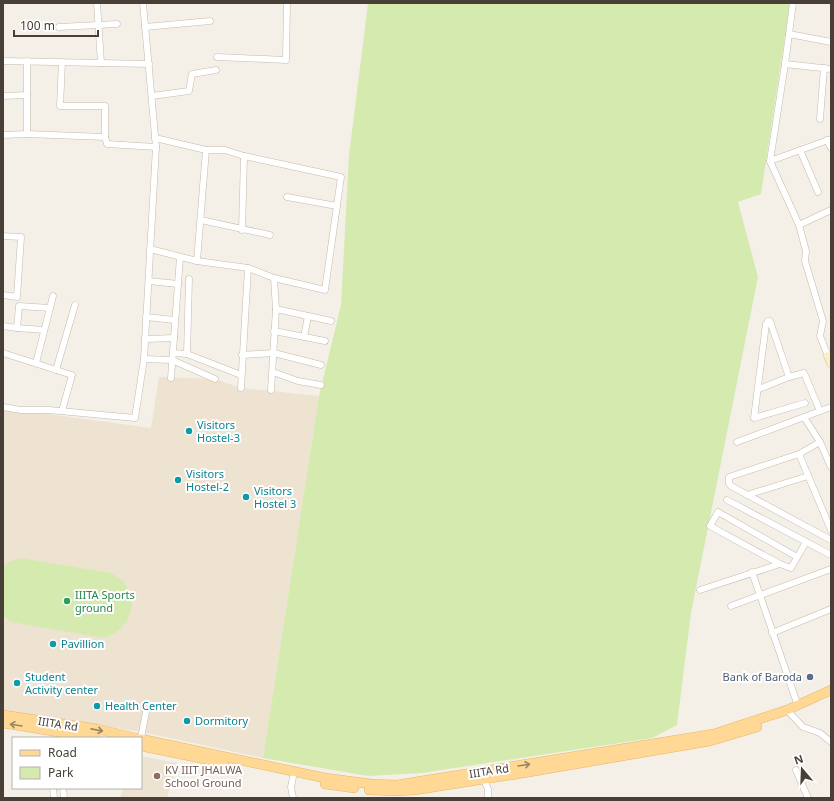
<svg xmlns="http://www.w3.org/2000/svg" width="834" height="801" viewBox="0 0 834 801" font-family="'Noto Sans',sans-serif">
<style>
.education{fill:#eee3d1}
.green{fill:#d5eaaf}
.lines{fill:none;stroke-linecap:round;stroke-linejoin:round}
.street-casing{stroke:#c3baad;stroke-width:7}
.secondary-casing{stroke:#d6c096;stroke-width:9}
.primary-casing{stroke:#e9b562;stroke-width:10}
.street{stroke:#fff;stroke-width:6}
.secondary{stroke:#ffedc7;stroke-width:8}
.primary{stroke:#ffd896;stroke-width:9}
.oneway{stroke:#9a8461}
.culture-dot{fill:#0f9aa8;stroke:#fff;stroke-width:1.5}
.leisure-dot{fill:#2e9e5b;stroke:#fff;stroke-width:1.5}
.service-dot{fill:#5c6f8a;stroke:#fff;stroke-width:1.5}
.education-dot{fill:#8d6e63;stroke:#fff;stroke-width:1.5}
.labels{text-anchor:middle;stroke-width:4;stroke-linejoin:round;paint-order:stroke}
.culture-label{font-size:11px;fill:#0d838f;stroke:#fff;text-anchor:start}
.leisure-label{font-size:11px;fill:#27864d;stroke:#fff;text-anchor:start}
.service-label{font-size:11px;fill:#4e5e75;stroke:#fff;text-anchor:end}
.street-label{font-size:11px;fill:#484036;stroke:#fff}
.education-label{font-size:11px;fill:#785e54;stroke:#fff;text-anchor:start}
</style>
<rect width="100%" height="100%" fill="#f4f0e8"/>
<g class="education">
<polygon points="159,377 215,379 241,388 319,396 263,758 142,732 3,711 3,408 151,428"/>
<polygon points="141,756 177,763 167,798 120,798 123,788 141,788"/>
</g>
<g class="green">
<polygon points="368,3 790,3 761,194 738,202 758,277 691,613 677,725 652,738 422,773 368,776 263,758 319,396 341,305 349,155"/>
<polygon points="20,558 111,573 124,582 131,595 132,607 127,621 118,631 104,638 11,622 3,616 3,566 6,563"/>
</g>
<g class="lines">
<g class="street-casing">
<g id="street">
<polyline points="97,3 101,63"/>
<polyline points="59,27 117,24"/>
<polyline points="145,27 210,21"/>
<polyline points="789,34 793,3"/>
<polyline points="217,57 286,60 287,3"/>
<polyline points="3,61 149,64"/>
<polyline points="27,61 27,134"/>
<polyline points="62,62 60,106 105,106 105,137"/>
<polyline points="785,64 789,34 831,42"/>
<polyline points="3,96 27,95"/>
<polyline points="152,96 189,91 192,74 216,70"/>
<polyline points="820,119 824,68"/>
<polyline points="3,135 27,134 105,137 107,144 156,147"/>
<polyline points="827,140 831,148"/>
<polyline points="800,150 818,192"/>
<polyline points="770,161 831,139"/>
<polyline points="287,197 337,206"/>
<polyline points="201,220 270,235"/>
<polyline points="799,225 831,210"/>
<polyline points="242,230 244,156"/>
<polyline points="3,236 21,237 17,297 3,295"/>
<polyline points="150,249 197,261 248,268 274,278 325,290 341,177 244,156 225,150 206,150 155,138"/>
<polyline points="197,261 206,150"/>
<polyline points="189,279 187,354 241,375"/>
<polyline points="149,281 178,284"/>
<polyline points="276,309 331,321"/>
<polyline points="146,317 174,320"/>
<polyline points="3,326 17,328 19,306 50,308 53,296"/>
<polyline points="17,328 44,330"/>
<polyline points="274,331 325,341"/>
<polyline points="304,337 308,316"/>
<polyline points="145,339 174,338"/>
<polyline points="3,353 72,375 62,411"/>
<polyline points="173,353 187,354"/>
<polyline points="242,355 274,353 321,365"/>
<polyline points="828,356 820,336 823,321 805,261 806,251 799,225 770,161 785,64 831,69"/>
<polyline points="144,359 172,360 215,379"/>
<polyline points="36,363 50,308"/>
<polyline points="56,370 75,305"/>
<polyline points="273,372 298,381 321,385"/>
<polyline points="789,377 804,373 820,411"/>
<polyline points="171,378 180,257"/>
<polyline points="241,388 248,268"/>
<polyline points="759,389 789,377 770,321 768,321 766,324 754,418 805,403"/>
<polyline points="271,390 276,309 274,278"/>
<polyline points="3,407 21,410 49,410 135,418 144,359 156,147 143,3"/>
<polyline points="804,417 820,442 831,467"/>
<polyline points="737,442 831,407"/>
<polyline points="820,442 799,454 729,477 729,483 731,486 831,540"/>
<polyline points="799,454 831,530"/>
<polyline points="747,495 808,476"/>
<polyline points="727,500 831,555"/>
<polyline points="797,557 718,512 710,526 780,564 791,568 806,542"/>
<polyline points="752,572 798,706"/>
<polyline points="700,590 780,564"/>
<polyline points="731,606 831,569"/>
<polyline points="772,633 831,609"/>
<polyline points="787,710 803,727 820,733 831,742"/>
<polyline points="141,738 146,712"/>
<polyline points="796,770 808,798"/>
<polyline points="484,780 488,789 488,798"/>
<polyline points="53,788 54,798"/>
<polyline points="63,788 64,798"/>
<polyline points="293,798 291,787 293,777"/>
</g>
</g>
<g class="secondary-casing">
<polyline id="secondary" points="831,355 828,356 831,363"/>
</g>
<g class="primary-casing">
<g id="primary">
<polyline points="3,715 97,729 136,738"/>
<polyline points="3,723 96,738"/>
<polyline points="141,739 325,778 371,784 397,785 714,734 787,710 831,690"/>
<polyline points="141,746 224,763"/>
<polyline points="325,784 354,788"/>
<polyline points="369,790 397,791 415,790 523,773 710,741 757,727"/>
</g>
</g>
<use href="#street" class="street"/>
<use href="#secondary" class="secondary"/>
<use href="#primary" class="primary"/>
</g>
<defs><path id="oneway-shaft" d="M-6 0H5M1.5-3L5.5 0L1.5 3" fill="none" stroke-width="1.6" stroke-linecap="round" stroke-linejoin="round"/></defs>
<g class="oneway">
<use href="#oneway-shaft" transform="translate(16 725) rotate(-171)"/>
<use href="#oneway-shaft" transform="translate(97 730) rotate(11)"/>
<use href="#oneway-shaft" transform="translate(524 765) rotate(-9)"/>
</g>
<g class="culture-dot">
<circle cx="189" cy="431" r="4"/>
<circle cx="178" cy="480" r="4"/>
<circle cx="246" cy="497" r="4"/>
<circle cx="53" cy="644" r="4"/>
<circle cx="17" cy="683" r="4"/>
<circle cx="97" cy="706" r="4"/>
<circle cx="187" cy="721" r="4"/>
</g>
<circle class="leisure-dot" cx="67" cy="601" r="4"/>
<circle class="service-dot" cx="810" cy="677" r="4"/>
<circle class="education-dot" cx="157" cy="776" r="4"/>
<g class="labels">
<g class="culture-label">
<text x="197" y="429">Visitors<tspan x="197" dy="13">Hostel-3</tspan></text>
<text x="186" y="478">Visitors<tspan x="186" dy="13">Hostel-2</tspan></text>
<text x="254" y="495">Visitors<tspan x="254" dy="13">Hostel 3</tspan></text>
<text x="61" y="648">Pavillion</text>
<text x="25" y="681">Student<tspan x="25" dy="13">Activity center</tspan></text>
<text x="105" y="710">Health Center</text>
<text x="195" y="725">Dormitory</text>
</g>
<g class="leisure-label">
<text x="75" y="599">IIITA Sports<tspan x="75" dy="13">ground</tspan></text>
</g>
<g class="service-label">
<text x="802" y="681">Bank of Baroda</text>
</g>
<g class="street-label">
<text transform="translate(58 724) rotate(9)" y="4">IIITA Rd</text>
<text transform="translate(489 771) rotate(-9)" y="4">IIITA Rd</text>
</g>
<g class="education-label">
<text x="165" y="774">KV IIIT JHALWA<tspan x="165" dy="13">School Ground</tspan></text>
</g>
</g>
<rect width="834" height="801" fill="none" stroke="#484036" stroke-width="8"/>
<rect x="12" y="737" width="130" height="52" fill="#ffffff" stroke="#b6b3af"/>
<rect x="20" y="750" width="20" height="6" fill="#ffd896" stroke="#b6b3af"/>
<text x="48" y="757" font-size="12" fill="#484036">Road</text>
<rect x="20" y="767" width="20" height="12" fill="#d5eaaf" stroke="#b6b3af"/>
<text x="48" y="777" font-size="12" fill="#484036">Park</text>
<g transform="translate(802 769) rotate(341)" stroke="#ffffff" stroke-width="3" paint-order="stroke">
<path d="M0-3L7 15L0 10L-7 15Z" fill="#484036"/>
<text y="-6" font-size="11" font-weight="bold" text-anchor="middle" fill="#484036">N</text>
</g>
<path d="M14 30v6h84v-6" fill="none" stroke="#484036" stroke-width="2"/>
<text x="20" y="30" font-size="12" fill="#484036" stroke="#ffffff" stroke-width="3" paint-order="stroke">100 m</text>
</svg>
